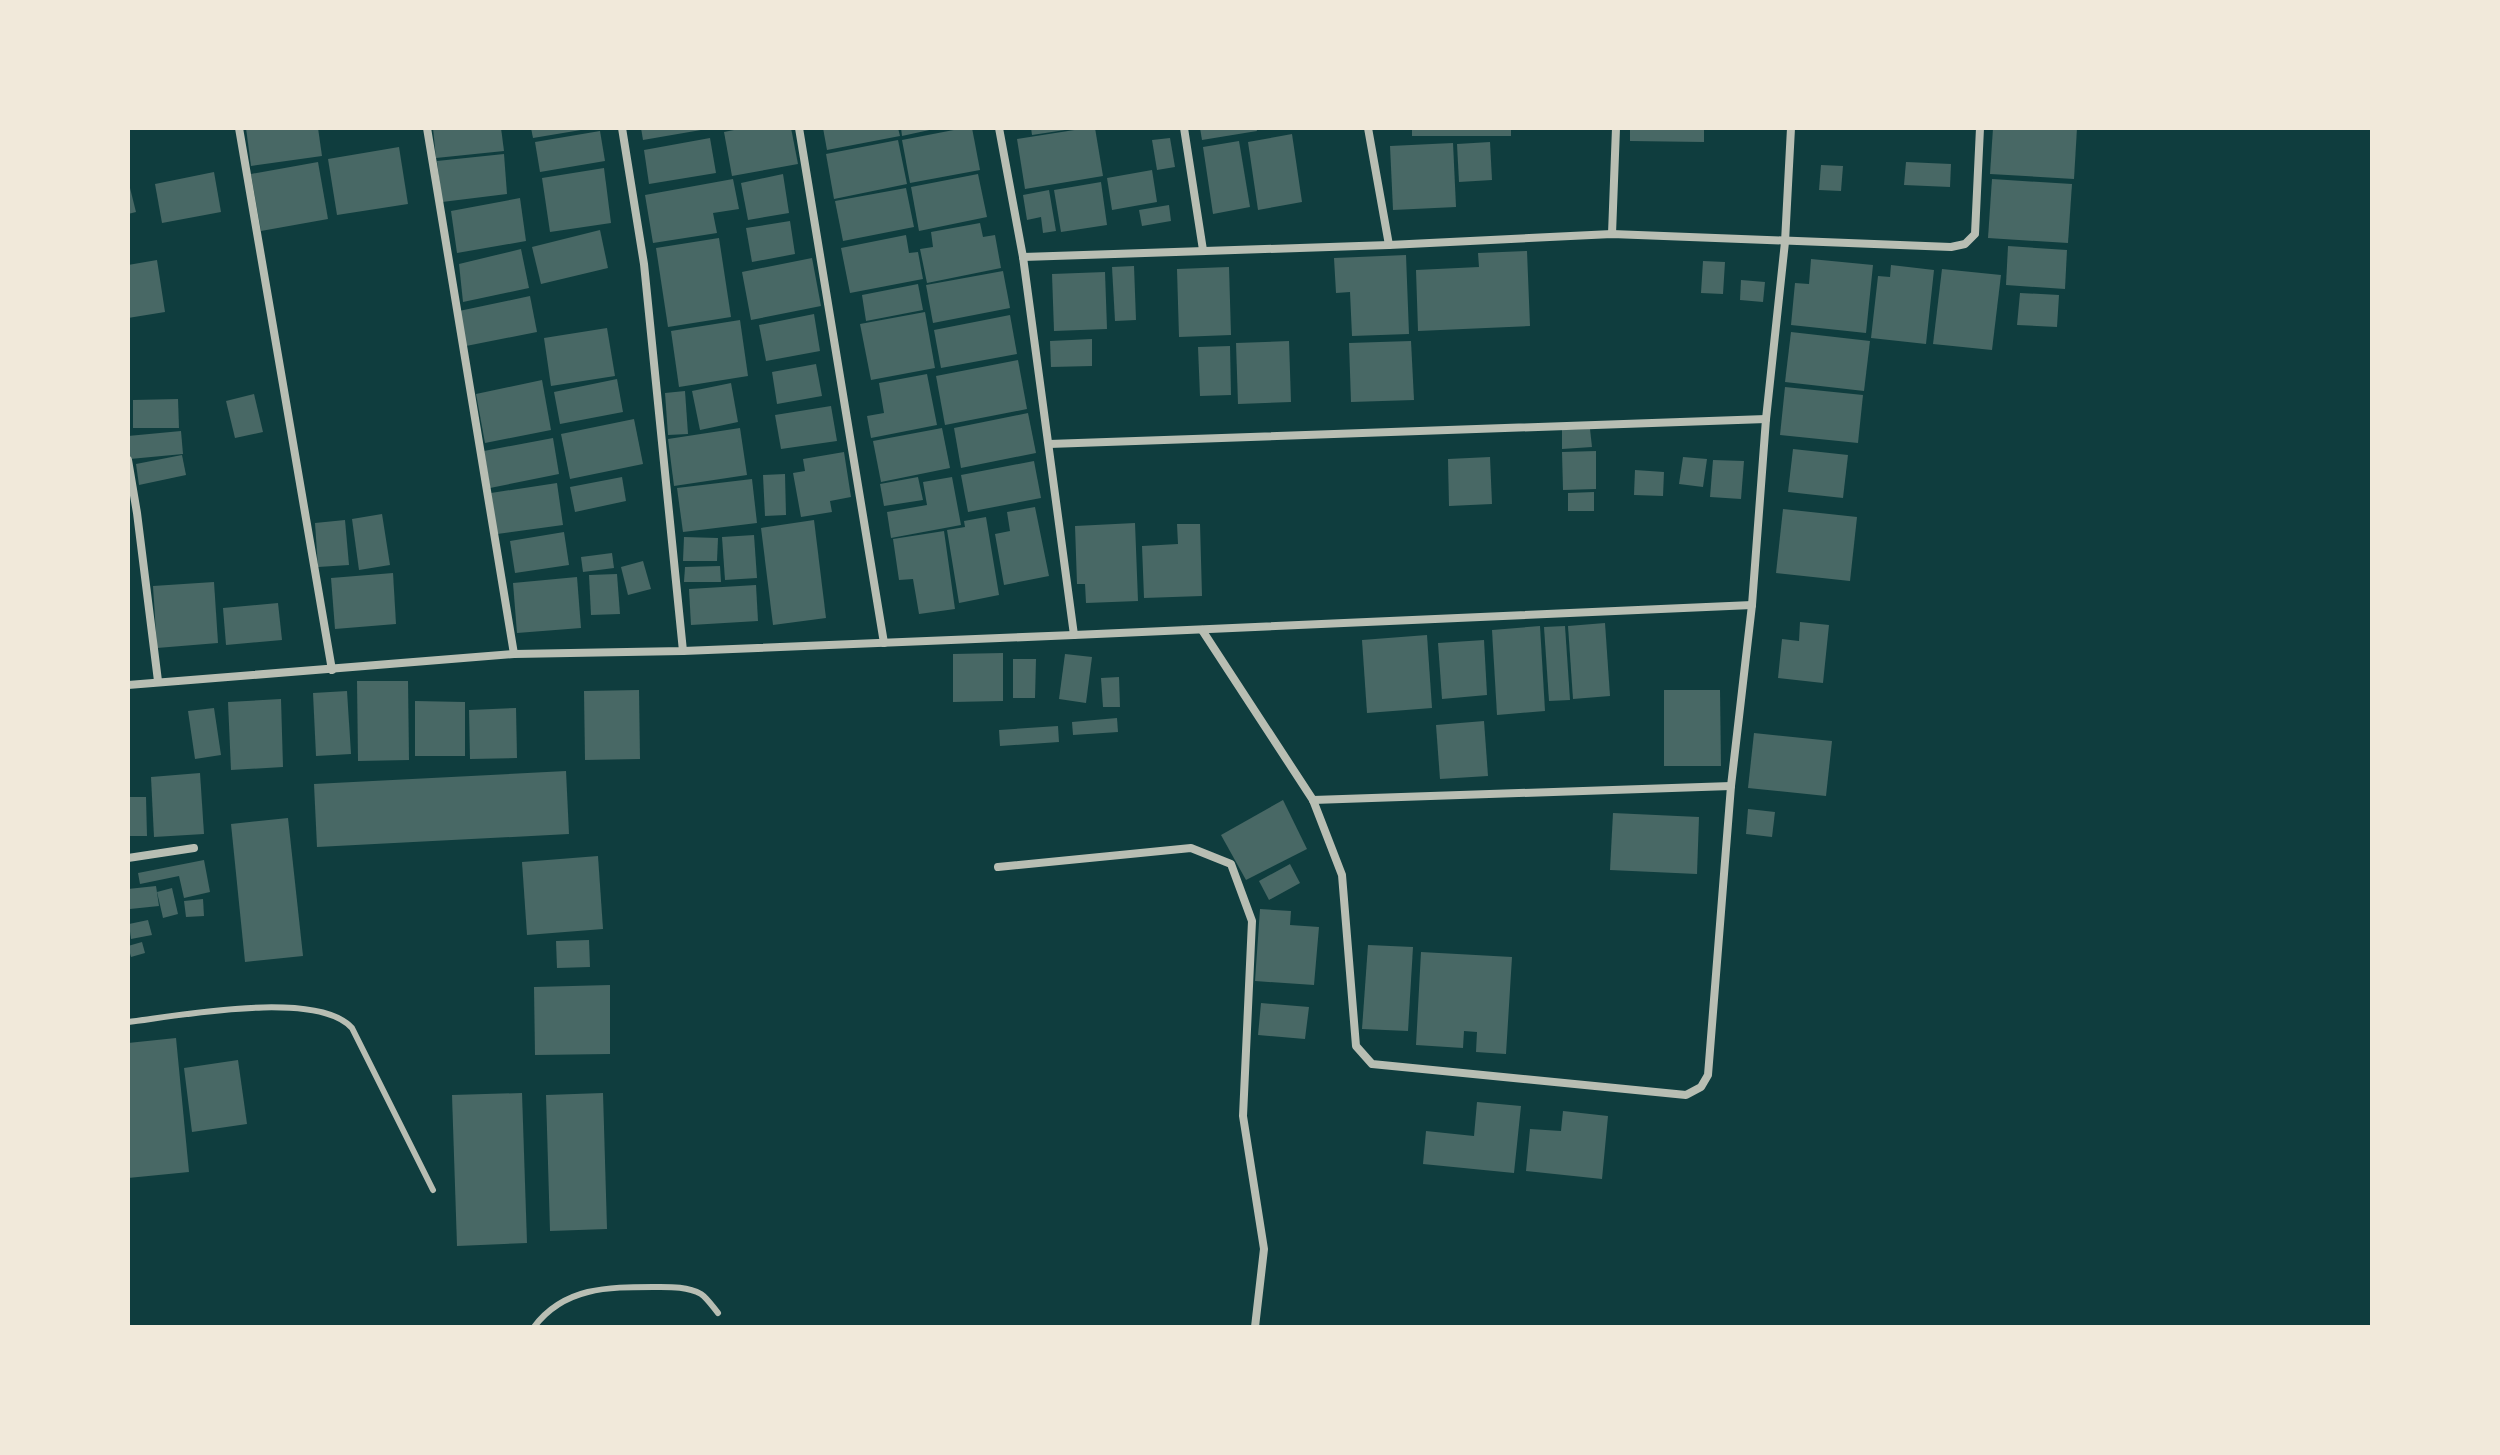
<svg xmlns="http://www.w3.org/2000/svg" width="2500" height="1455" viewBox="0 0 2500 1455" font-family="'DM Sans',sans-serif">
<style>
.building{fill:#486865}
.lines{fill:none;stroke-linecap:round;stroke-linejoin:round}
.service{stroke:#b8beb3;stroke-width:6}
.minor{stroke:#b8beb3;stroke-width:8}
</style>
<rect width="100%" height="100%" fill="#0f3d3e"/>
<g class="building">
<polygon points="246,128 318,128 322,156 251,166"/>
<polygon points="433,128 501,128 504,151 436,158"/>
<polygon points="531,128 580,128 581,130 533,138"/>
<polygon points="641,128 701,128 701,130 643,140"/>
<polygon points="744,128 791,128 798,164 732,176 724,132"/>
<polygon points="823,128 898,128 900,136 827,150"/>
<polygon points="901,128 934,128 934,129 902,136"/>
<polygon points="964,128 972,128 980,170 910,183 902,140"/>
<polygon points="1031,128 1065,128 1065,130 1032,135"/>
<polygon points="1087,128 1095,128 1103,176 1025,189 1017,139"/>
<polygon points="1200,128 1256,128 1257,131 1202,140"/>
<rect x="1412" y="128" width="99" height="8"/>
<polygon points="1630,128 1704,128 1704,142 1630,141"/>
<polygon points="1993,128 2077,128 2074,179 1990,174"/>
<polygon points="600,131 605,161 540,172 535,142"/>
<polygon points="1292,134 1302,202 1258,210 1248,142"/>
<polygon points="710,138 716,173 649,184 644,150"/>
<polygon points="1170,138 1175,167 1157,170 1152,140"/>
<polygon points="898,140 907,184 834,199 826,154"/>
<polygon points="1239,141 1250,207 1213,214 1203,147"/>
<polygon points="1490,142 1492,180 1459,182 1457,144"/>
<polygon points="1453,143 1456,207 1393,210 1390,146"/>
<polygon points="399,147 408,204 337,215 328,159"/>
<polygon points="504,154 507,194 442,202 437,161"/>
<polygon points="318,162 328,219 261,231 251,174"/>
<polygon points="1906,162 1951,164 1950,187 1904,185"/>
<polygon points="1821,165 1843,166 1841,191 1819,190"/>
<polygon points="604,168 611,223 550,232 542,178"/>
<polygon points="1152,170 1157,202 1112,210 1107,178"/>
<polygon points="214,172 221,212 162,223 155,184"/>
<polygon points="783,174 789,213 748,220 741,183"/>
<polygon points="978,174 987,217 919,231 911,187"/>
<polygon points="733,179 739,209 713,213 717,233 653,243 645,195"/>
<polygon points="1992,179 2072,184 2068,243 1988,238"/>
<polygon points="128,180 136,212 128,214"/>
<polygon points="1101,182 1107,225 1061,232 1054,190"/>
<polygon points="906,188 914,227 843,241 835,201"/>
<polygon points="1049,190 1056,231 1043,233 1041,217 1027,220 1023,195"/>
<polygon points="520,198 526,241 457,253 451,211"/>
<polygon points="1169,205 1171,221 1142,226 1139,210"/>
<polygon points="790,221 795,254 752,262 746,228"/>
<polygon points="980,223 983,237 995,235 1001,268 927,283 920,249 933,247 931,232"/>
<polygon points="600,230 608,268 541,284 532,247"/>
<polygon points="906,235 909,253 918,252 923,279 850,293 841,248"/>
<polygon points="719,238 731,317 668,327 656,248"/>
<polygon points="2008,246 2067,250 2065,289 2006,285"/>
<polygon points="521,249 529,288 463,302 459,264"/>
<polygon points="1527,251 1530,326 1418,331 1416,270 1479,267 1478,253"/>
<polygon points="1406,255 1409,334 1352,336 1350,292 1336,293 1334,258"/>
<polygon points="812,258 821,306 751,320 742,272"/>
<polygon points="1811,259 1873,265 1866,333 1791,325 1795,283 1809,284"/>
<polygon points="157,260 165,312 128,318 128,265"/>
<polygon points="1703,261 1725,262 1723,294 1701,293"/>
<polygon points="1891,265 1934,270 1926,344 1871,338 1878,276 1890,277"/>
<polygon points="1134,266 1136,320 1115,321 1112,267"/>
<polygon points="1229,267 1231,335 1179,337 1177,269"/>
<polygon points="1942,269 2001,275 1992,350 1933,344"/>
<polygon points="1003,271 1010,308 933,323 926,285"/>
<polygon points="1105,272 1107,329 1054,331 1052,274"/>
<polygon points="1741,280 1765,282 1763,302 1740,300"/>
<polygon points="918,284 923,310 866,321 862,295"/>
<polygon points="2020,293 2059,295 2057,327 2017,325"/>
<polygon points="530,296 537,332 466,346 459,311"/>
<polygon points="925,312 935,368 871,380 860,324"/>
<polygon points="814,314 820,351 766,361 759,325"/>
<polygon points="1010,315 1017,354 941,368 934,330"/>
<polygon points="740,320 748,376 679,387 671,331"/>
<polygon points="607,328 615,376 551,386 544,338"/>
<polygon points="1791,332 1870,341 1864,391 1785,382"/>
<polygon points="1092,339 1092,366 1051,367 1050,341"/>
<polygon points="1289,341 1291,402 1238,404 1236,343"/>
<polygon points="1411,341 1414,400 1351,402 1349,343"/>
<polygon points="1230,346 1231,395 1200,396 1198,347"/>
<polygon points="1018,360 1027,409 945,425 936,376"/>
<polygon points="816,364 822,396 777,404 772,372"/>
<polygon points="927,374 937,425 871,438 867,416 884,413 879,383"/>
<polygon points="617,379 623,412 560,424 554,392"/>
<polygon points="542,380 551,430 485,443 476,394"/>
<polygon points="731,383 738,422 700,430 692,391"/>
<polygon points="1785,387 1863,395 1858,443 1780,435"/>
<polygon points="685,391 688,434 668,435 665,393"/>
<polygon points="254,394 263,432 235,438 226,401"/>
<polygon points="178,399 179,428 133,428 133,400"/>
<polygon points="831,406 837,441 781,449 775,415"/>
<polygon points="1028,413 1036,453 961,468 954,428"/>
<polygon points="634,419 643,464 570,479 561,434"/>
<polygon points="740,428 747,475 674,486 668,439"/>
<polygon points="942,428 950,468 881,482 873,441"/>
<polygon points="1590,429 1592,447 1562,449 1562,430"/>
<polygon points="181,431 183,454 130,459 128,436"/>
<polygon points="553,438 559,474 490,488 484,451"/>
<polygon points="1793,449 1848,455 1843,498 1788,492"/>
<polygon points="1596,451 1596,489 1563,490 1562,452"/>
<polygon points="844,452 851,497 830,501 832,512 801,517 793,473 805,471 803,459"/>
<polygon points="182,455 186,475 139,485 136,464"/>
<polygon points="1490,457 1492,504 1449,506 1448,459"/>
<polygon points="1683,457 1707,459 1703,487 1679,484"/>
<polygon points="1713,460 1744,461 1741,499 1710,497"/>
<polygon points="1034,461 1041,498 968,512 961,475"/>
<polygon points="1635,470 1664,472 1663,496 1634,495"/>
<polygon points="785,474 786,515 765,516 763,475"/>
<polygon points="622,477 626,501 575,512 570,487"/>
<polygon points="918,477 923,500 884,506 880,484"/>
<polygon points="952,477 961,525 891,538 887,512 927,505 923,482"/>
<polygon points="752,479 757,523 683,532 677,488"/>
<polygon points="557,483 563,525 497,534 491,493"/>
<polygon points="1594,492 1594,511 1568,511 1568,493"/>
<polygon points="1035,507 1049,576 1004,585 995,534 1010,531 1007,512"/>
<polygon points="1783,509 1857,517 1850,581 1776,573"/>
<polygon points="382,514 390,565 359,570 352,519"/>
<polygon points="986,517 999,595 959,603 947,530 965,527 964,521"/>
<polygon points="345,520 349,565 318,567 315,523"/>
<polygon points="814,520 826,618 773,625 761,528"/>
<polygon points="1135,523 1138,601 1086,603 1085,584 1077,584 1075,526"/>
<polygon points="1177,524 1200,524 1202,596 1144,598 1142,546 1178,544"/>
<polygon points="944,531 955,609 919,614 913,579 899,580 893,539"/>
<polygon points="564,532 569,565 515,573 510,541"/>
<polygon points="754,535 757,578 725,580 722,537"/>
<polygon points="684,537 718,538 717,561 683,561"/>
<polygon points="612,553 614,568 583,572 581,557"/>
<polygon points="643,561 651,589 628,595 621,567"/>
<polygon points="720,566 721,582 684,582 685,567"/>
<polygon points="393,573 396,624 335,629 331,578"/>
<polygon points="617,574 620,614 591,615 589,575"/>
<polygon points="577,577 581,628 517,633 513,583"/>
<polygon points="214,582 218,643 157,648 153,586"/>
<polygon points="756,585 758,621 691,625 689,589"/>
<polygon points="278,603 282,640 226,645 223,608"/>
<polygon points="1800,622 1829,625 1823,683 1778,678 1782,639 1799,641"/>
<polygon points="1605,623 1610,696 1573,699 1568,626"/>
<polygon points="1540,626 1545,711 1497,715 1492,630"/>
<polygon points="1565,626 1570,700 1549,701 1544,627"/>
<polygon points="1427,635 1432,708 1367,713 1362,640"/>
<polygon points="1484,640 1487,695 1442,699 1438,643"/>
<polygon points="1003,653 1003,701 953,702 953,654"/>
<polygon points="1065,654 1092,657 1086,703 1059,699"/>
<polygon points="1013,659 1036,659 1035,698 1013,698"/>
<polygon points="1119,677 1120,707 1103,707 1101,678"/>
<polygon points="357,681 408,681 409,760 358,761"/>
<polygon points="639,690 640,759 585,760 584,691"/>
<polygon points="1664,690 1720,690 1721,766 1664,766"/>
<polygon points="347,691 351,754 316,756 313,693"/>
<polygon points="281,699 283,767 231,770 228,702"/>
<polygon points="415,701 465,702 465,756 415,756"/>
<polygon points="214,708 221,755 195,759 188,711"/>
<polygon points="516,708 517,758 470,759 469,710"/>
<polygon points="1117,718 1118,732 1073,735 1072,722"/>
<polygon points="1484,721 1488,776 1440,779 1436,725"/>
<polygon points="1058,726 1059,742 1000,746 999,730"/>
<polygon points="1754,733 1832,741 1826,796 1748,788"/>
<polygon points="566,771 569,834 317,847 314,784"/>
<polygon points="200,773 204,834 154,837 151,777"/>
<polygon points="128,797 146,797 147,836 128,836"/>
<polygon points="1283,800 1307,849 1246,880 1221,835"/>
<polygon points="1748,809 1775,812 1772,837 1746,834"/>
<polygon points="1613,813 1699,817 1697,874 1610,870"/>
<polygon points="288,818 303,956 245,962 231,824"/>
<polygon points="598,856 603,929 527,935 522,862"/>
<polygon points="204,860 210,892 184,898 179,876 140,884 138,873"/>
<polygon points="1290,864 1300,883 1269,900 1259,881"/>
<polygon points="156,886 159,906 130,909 128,889"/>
<polygon points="172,888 178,914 163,918 157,892"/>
<polygon points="203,899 204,916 186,917 184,901"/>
<polygon points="1260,909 1291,911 1290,925 1319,927 1314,985 1255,981"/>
<polygon points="148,920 152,935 131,939 129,924"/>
<polygon points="589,940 590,967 557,968 556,941"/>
<polygon points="142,942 145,953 131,957 128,946"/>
<polygon points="1368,945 1413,947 1408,1031 1362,1029"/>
<polygon points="1421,952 1512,957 1506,1054 1476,1052 1477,1032 1464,1031 1463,1048 1416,1045"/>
<polygon points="610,985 610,1054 535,1055 534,987"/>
<polygon points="1261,1003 1309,1007 1305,1039 1258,1035"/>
<polygon points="176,1038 189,1172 128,1178 128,1043"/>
<polygon points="238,1060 247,1124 192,1132 184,1068"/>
<polygon points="522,1093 527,1243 457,1246 452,1095"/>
<polygon points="603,1093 607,1229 550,1231 546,1095"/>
<polygon points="1477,1102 1521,1106 1514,1173 1423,1164 1426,1131 1474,1136"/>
<polygon points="1563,1111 1608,1116 1602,1179 1526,1171 1530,1129 1561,1131"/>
</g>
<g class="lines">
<g class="service">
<path d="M128 1022C177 1016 317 989 352 1028L433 1190"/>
<path d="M534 1327C564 1287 608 1287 653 1287 668 1287 687 1286 701 1294 707 1298 713 1307 718 1313"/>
</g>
<g class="minor">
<polyline points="239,128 332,670"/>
<polyline points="427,128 514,654"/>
<polyline points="622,128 644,264 683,651"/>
<polyline points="799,128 884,643"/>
<polyline points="999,128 1023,257 1074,635"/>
<polyline points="1184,128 1203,250"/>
<polyline points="1368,128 1389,245"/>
<polyline points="1612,234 1616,128"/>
<polyline points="1023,257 1389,245 1612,234 1951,247 1965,244 1975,234 1980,128"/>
<polyline points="1049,444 1766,419"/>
<polyline points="128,460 137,513 158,681"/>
<polyline points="1202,630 1313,800 1342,875 1356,1046 1372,1064 1686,1095 1701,1087 1708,1075 1731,786 1752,605 1766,419 1785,242 1791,128"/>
<polyline points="128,685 514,654 683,651 1074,635 1752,605"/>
<polyline points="1313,800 1731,786"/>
<polyline points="128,858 194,848"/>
<polyline points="998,867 1191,848 1231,864 1252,921 1243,1116 1264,1249 1255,1327"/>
</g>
</g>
<rect width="2500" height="1455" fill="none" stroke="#f1e9da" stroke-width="260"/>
</svg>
